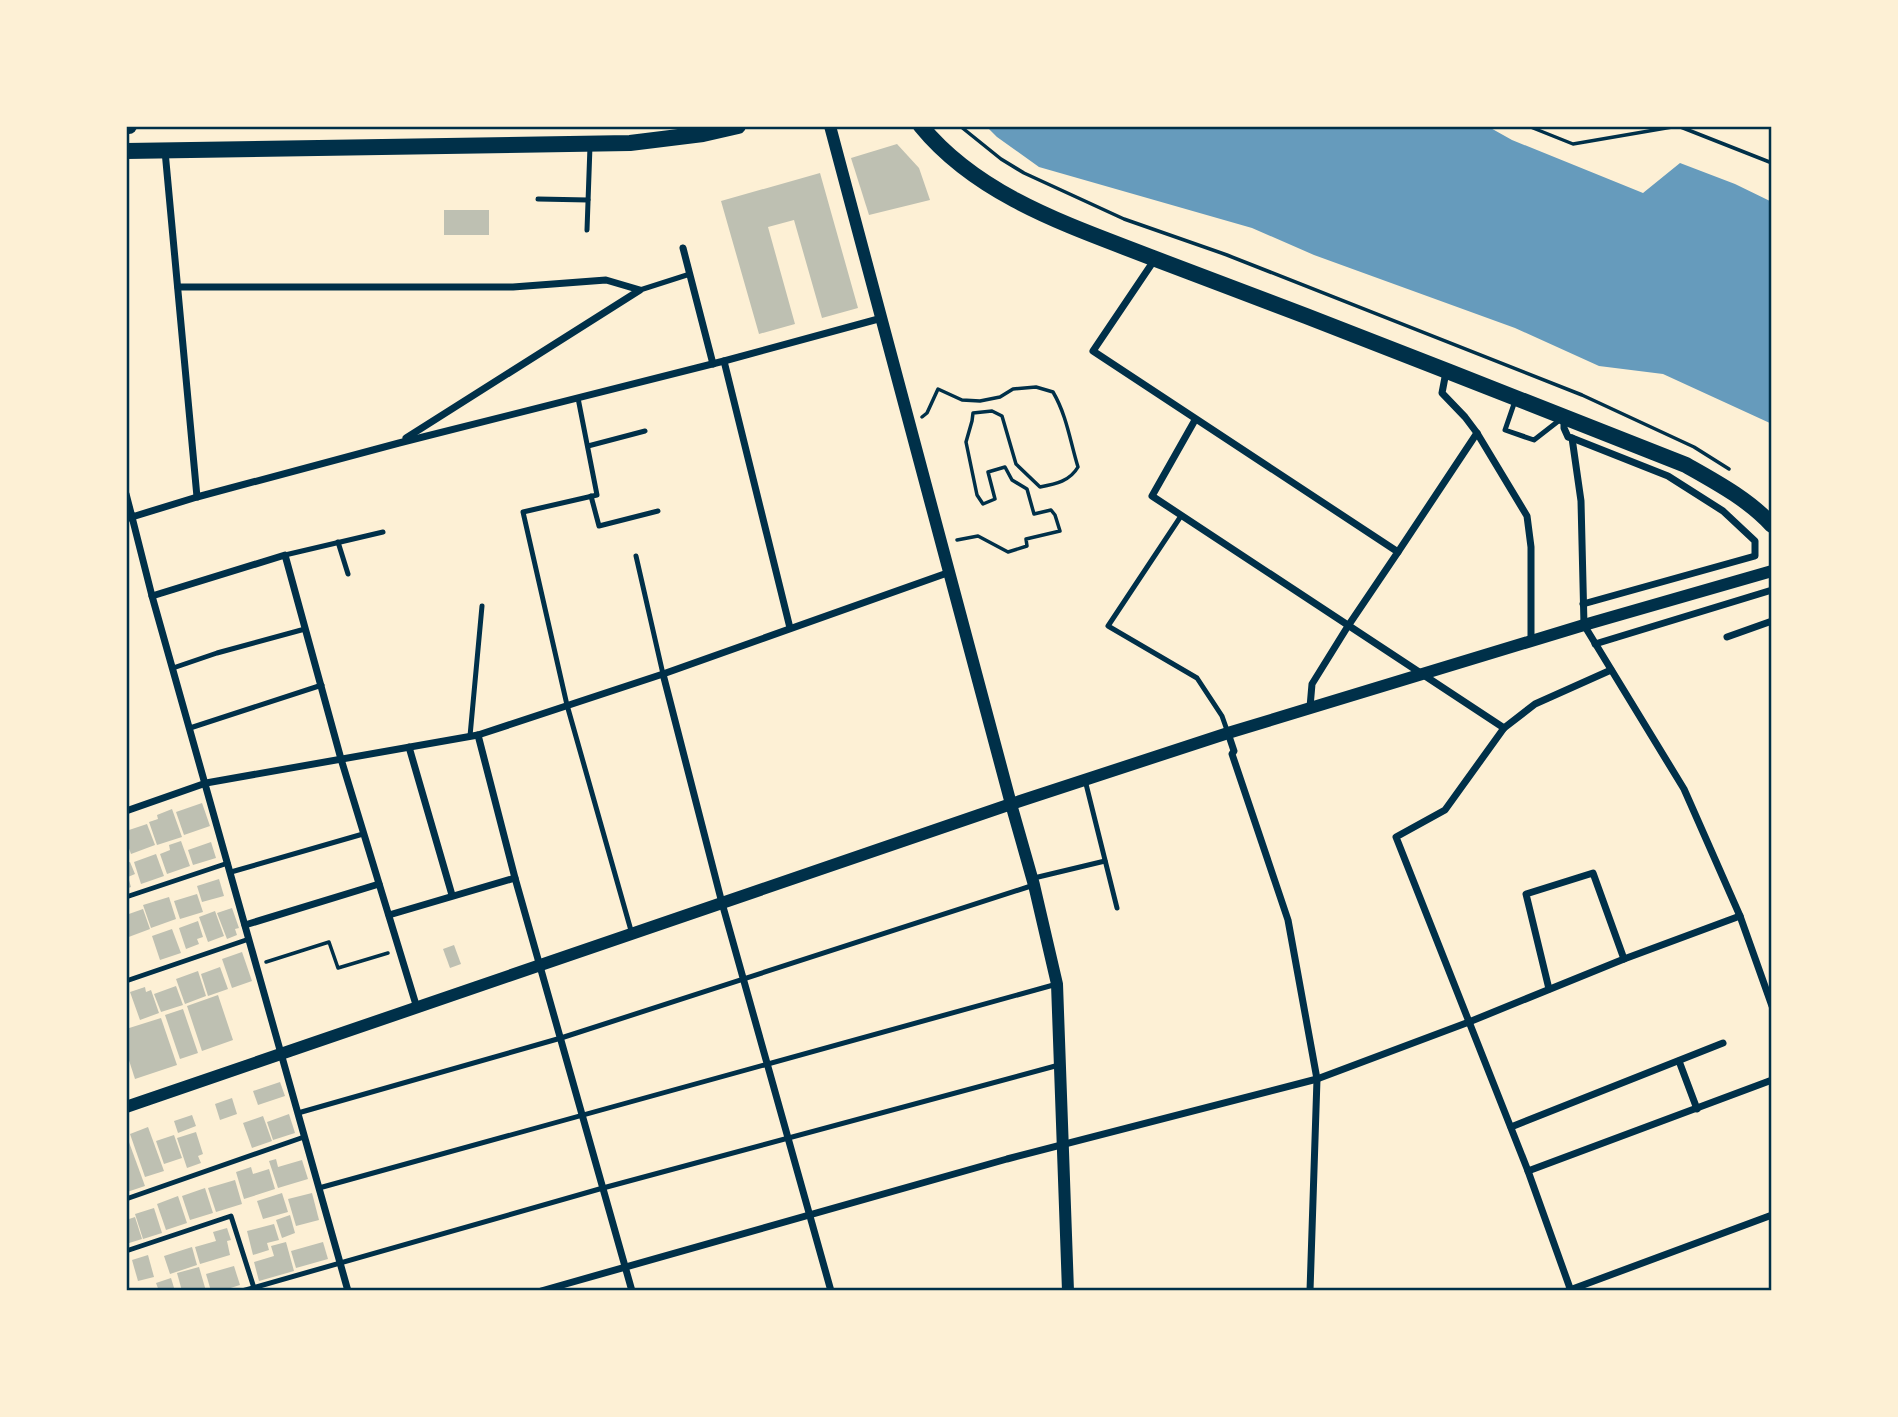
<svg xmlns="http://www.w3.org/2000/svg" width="1898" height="1417" viewBox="0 0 1898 1417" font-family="Manrope,sans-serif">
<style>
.water{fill:#669bbc}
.building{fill:#bec0b2}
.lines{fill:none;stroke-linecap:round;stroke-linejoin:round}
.path{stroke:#003049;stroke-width:3.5}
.service{stroke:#003049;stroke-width:5}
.minor{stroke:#003049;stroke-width:7}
.tertiary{stroke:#003049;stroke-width:12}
.primary{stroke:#003049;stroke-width:16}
.trunk{stroke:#003049;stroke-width:16}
.neatline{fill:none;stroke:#003049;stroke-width:2.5}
</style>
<rect width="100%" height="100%" fill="#fdf0d5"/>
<polygon class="water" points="986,126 1487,126 1512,140 1643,193 1680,163 1735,184 1772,202 1772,424 1663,374 1599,366 1515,328 1314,255 1252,228 1039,167 997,137"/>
<g class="building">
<polygon points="897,144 919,168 930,200 869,215 851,158"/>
<polygon points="820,173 858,308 822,318 794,220 768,227 795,324 759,334 721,201"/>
<rect x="444" y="210" width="45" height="25"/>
<polygon points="202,803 210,826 184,835 176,812"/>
<polygon points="172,809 182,837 157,845 149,822 158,819 157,815"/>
<polygon points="147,824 155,845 131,854 126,840 126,831"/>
<polygon points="181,841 190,866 167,874 160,854 170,850 169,845"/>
<polygon points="211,842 216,858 193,865 188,850"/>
<polygon points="156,854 164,876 141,884 134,862"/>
<polygon points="130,862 135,874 128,877 131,887 126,889 126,863"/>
<polygon points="219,879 224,896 202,902 197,886"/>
<polygon points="197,894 203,912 180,919 174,901"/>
<polygon points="169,897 176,919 151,928 143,905"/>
<polygon points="232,908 239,928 235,929 237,935 227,939 217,913"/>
<polygon points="143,909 150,929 126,938 126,915"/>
<polygon points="215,911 224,936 208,942 199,917"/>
<polygon points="198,921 203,937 197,939 199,944 186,949 179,928"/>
<polygon points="172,929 181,953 160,960 152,936"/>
<polygon points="454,945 461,964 450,968 443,949"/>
<polygon points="242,952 252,981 232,988 222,959"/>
<polygon points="220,967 228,989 208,996 201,974"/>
<polygon points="198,971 206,996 185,1004 176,979"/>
<polygon points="176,986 183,1005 161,1012 154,994"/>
<polygon points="145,987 146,992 151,990 159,1013 140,1020 130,992"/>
<polygon points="218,995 233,1040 202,1051 187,1006"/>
<polygon points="183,1009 198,1053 180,1059 165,1015"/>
<polygon points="161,1018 177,1065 135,1079 126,1051 126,1029"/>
<polygon points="280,1082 285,1096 258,1105 253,1091"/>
<polygon points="232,1098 237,1114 220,1120 215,1104"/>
<polygon points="289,1114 295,1133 273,1140 267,1122"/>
<polygon points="192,1115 196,1126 178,1133 174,1121"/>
<polygon points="263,1116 272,1141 252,1148 243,1123"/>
<polygon points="148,1127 164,1171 145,1177 130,1134"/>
<polygon points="196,1132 203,1154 198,1156 201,1163 187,1168 177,1138"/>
<polygon points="126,1134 145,1186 127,1192 126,1188"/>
<polygon points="174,1135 182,1158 164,1164 156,1141"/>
<polygon points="276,1159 278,1167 302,1160 308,1179 278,1188 269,1161"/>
<polygon points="251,1167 253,1174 269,1169 275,1189 244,1199 236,1172"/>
<polygon points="235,1180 242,1204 216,1212 208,1188"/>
<polygon points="205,1188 213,1213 190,1220 182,1196"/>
<polygon points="282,1193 288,1212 263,1219 257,1201"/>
<polygon points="312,1193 319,1220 296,1226 288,1199"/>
<polygon points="178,1196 187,1223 166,1230 157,1204"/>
<polygon points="154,1208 162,1233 143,1239 135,1214"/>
<polygon points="290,1215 295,1233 282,1238 276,1220"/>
<polygon points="135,1217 142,1239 126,1244 126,1220"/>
<polygon points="274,1224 279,1240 267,1243 269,1250 253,1255 247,1231"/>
<polygon points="227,1228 231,1240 227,1241 230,1255 200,1264 195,1247 216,1241 213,1232"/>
<polygon points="286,1242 294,1271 259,1281 254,1262 274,1256 271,1246"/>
<polygon points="323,1242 328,1259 296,1268 291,1251"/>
<polygon points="192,1247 197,1265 170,1274 164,1256"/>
<polygon points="148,1255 154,1277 138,1281 132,1260"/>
<polygon points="234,1266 240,1285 221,1291 211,1291 206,1274"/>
<polygon points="199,1267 206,1291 182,1291 177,1273"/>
<polygon points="171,1278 175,1291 159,1291 156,1283"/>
</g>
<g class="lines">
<g class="path">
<polyline points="960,126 1001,159 1024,173 1124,219 1227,255 1582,395 1694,447 1729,469"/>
<polyline points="1528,126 1573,144 1678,126 1772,163"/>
<path d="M922 417 927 413 938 389 962 400 980 401 1000 397 1013 389 1036 387 1053 392C1067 416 1070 441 1078 467 1070 481 1056 484 1040 487L1016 464 1002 416 992 411 973 413 972 421 966 442 977 495 983 504 995 499 988 472 1005 467 1012 480 1027 489 1034 514 1051 510 1055 515 1060 531 1026 539 1027 546 1008 552 978 536 957 540"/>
<polyline points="266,962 329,942 338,968 388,953"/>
</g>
<g class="service">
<polyline points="538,199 588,200"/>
<polyline points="587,230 590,146"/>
<polyline points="640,290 690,274"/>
<polyline points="578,398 597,495 523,512 567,705 632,934"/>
<polyline points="1515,401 1505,430 1534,440 1561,419"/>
<polyline points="588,446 645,431"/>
<polyline points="591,496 599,526 658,511"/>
<polyline points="1181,516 1108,626 1197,678 1222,716 1228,733"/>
<polyline points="338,542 348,574"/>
<polyline points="285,555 383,532"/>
<polyline points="636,556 663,674"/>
<polyline points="173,668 217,653 305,629"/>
<polyline points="190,728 322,685"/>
<polyline points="470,736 482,606"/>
<polyline points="1085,780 1117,908"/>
<polyline points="231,872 363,834"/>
<polyline points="1034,878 1105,861"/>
<polyline points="126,897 228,863"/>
<polyline points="126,981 249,939"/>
<polyline points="298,1113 561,1038 1034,885"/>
<polyline points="319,1188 1057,984"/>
<polyline points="126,1199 304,1137"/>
<polyline points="126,1251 231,1216 254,1288"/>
<polyline points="242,1291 603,1188 1059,1065"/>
</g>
<g class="minor">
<polyline points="165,151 197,497"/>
<polyline points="683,248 713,364"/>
<polyline points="1155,259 1093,351 1398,552 1348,626 1312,684 1310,707"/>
<polyline points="178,287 513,287 606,280 640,290 406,438"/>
<polyline points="724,361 790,628"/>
<polyline points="1446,372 1442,393 1465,417 1477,433 1527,516 1531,547 1531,641"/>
<polyline points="1564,418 1564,428 1568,437 1572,438 1581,501 1584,625 1684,789 1740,916"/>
<polyline points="1195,420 1152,496 1504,728"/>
<polyline points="1572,438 1668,476 1723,511 1755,541 1755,556 1583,604"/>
<polyline points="126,494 132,517 197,497 399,443 724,361 882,318"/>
<polyline points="126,519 132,517 152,596 348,1291"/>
<polyline points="1398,552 1477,433"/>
<polyline points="152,596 285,555 341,759 417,1008"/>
<polyline points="1727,637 1772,621"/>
<polyline points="1595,644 1772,590"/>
<polyline points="663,674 722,903 831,1291"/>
<polyline points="1228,733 1234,751 1232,754 1288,920 1317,1079 1310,1291"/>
<polyline points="478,735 515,878 632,1291"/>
<polyline points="409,747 452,895"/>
<polyline points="126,811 206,783 478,735 663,674 950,572"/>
<polyline points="389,915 515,878"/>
<polyline points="245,925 379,884"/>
<polyline points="1549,989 1526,894 1593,873 1624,959"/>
<polyline points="1679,1061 1697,1109"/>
<polyline points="1511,1127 1723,1043"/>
<polyline points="1528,1171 1772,1080"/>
<polyline points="541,1291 1007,1159 1317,1079 1469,1022 1624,959 1740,916 1772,1006"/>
<polyline points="1567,1291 1772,1215"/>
<polyline points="1571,1291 1528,1171 1396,837 1445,810 1504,728 1535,704 1611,670"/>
</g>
<g class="tertiary">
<polyline points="830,126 1011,804 1034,885 1057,984 1068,1291"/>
<polyline points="126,1107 1011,804 1228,733 1584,625 1772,571"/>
</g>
<path class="primary" d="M921 126C979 197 1071 226 1153 258 1204 277 1255 297 1306 316 1433 365 1559 415 1686 465 1716 482 1748 499 1772 525"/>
<g class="trunk">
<polyline points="126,126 129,126"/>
<polyline points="126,151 630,143 703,134 738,126"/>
</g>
</g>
<rect width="1898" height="1417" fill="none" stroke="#fdf0d5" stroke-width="256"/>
<rect x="128" y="128" width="1642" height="1161" class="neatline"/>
</svg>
